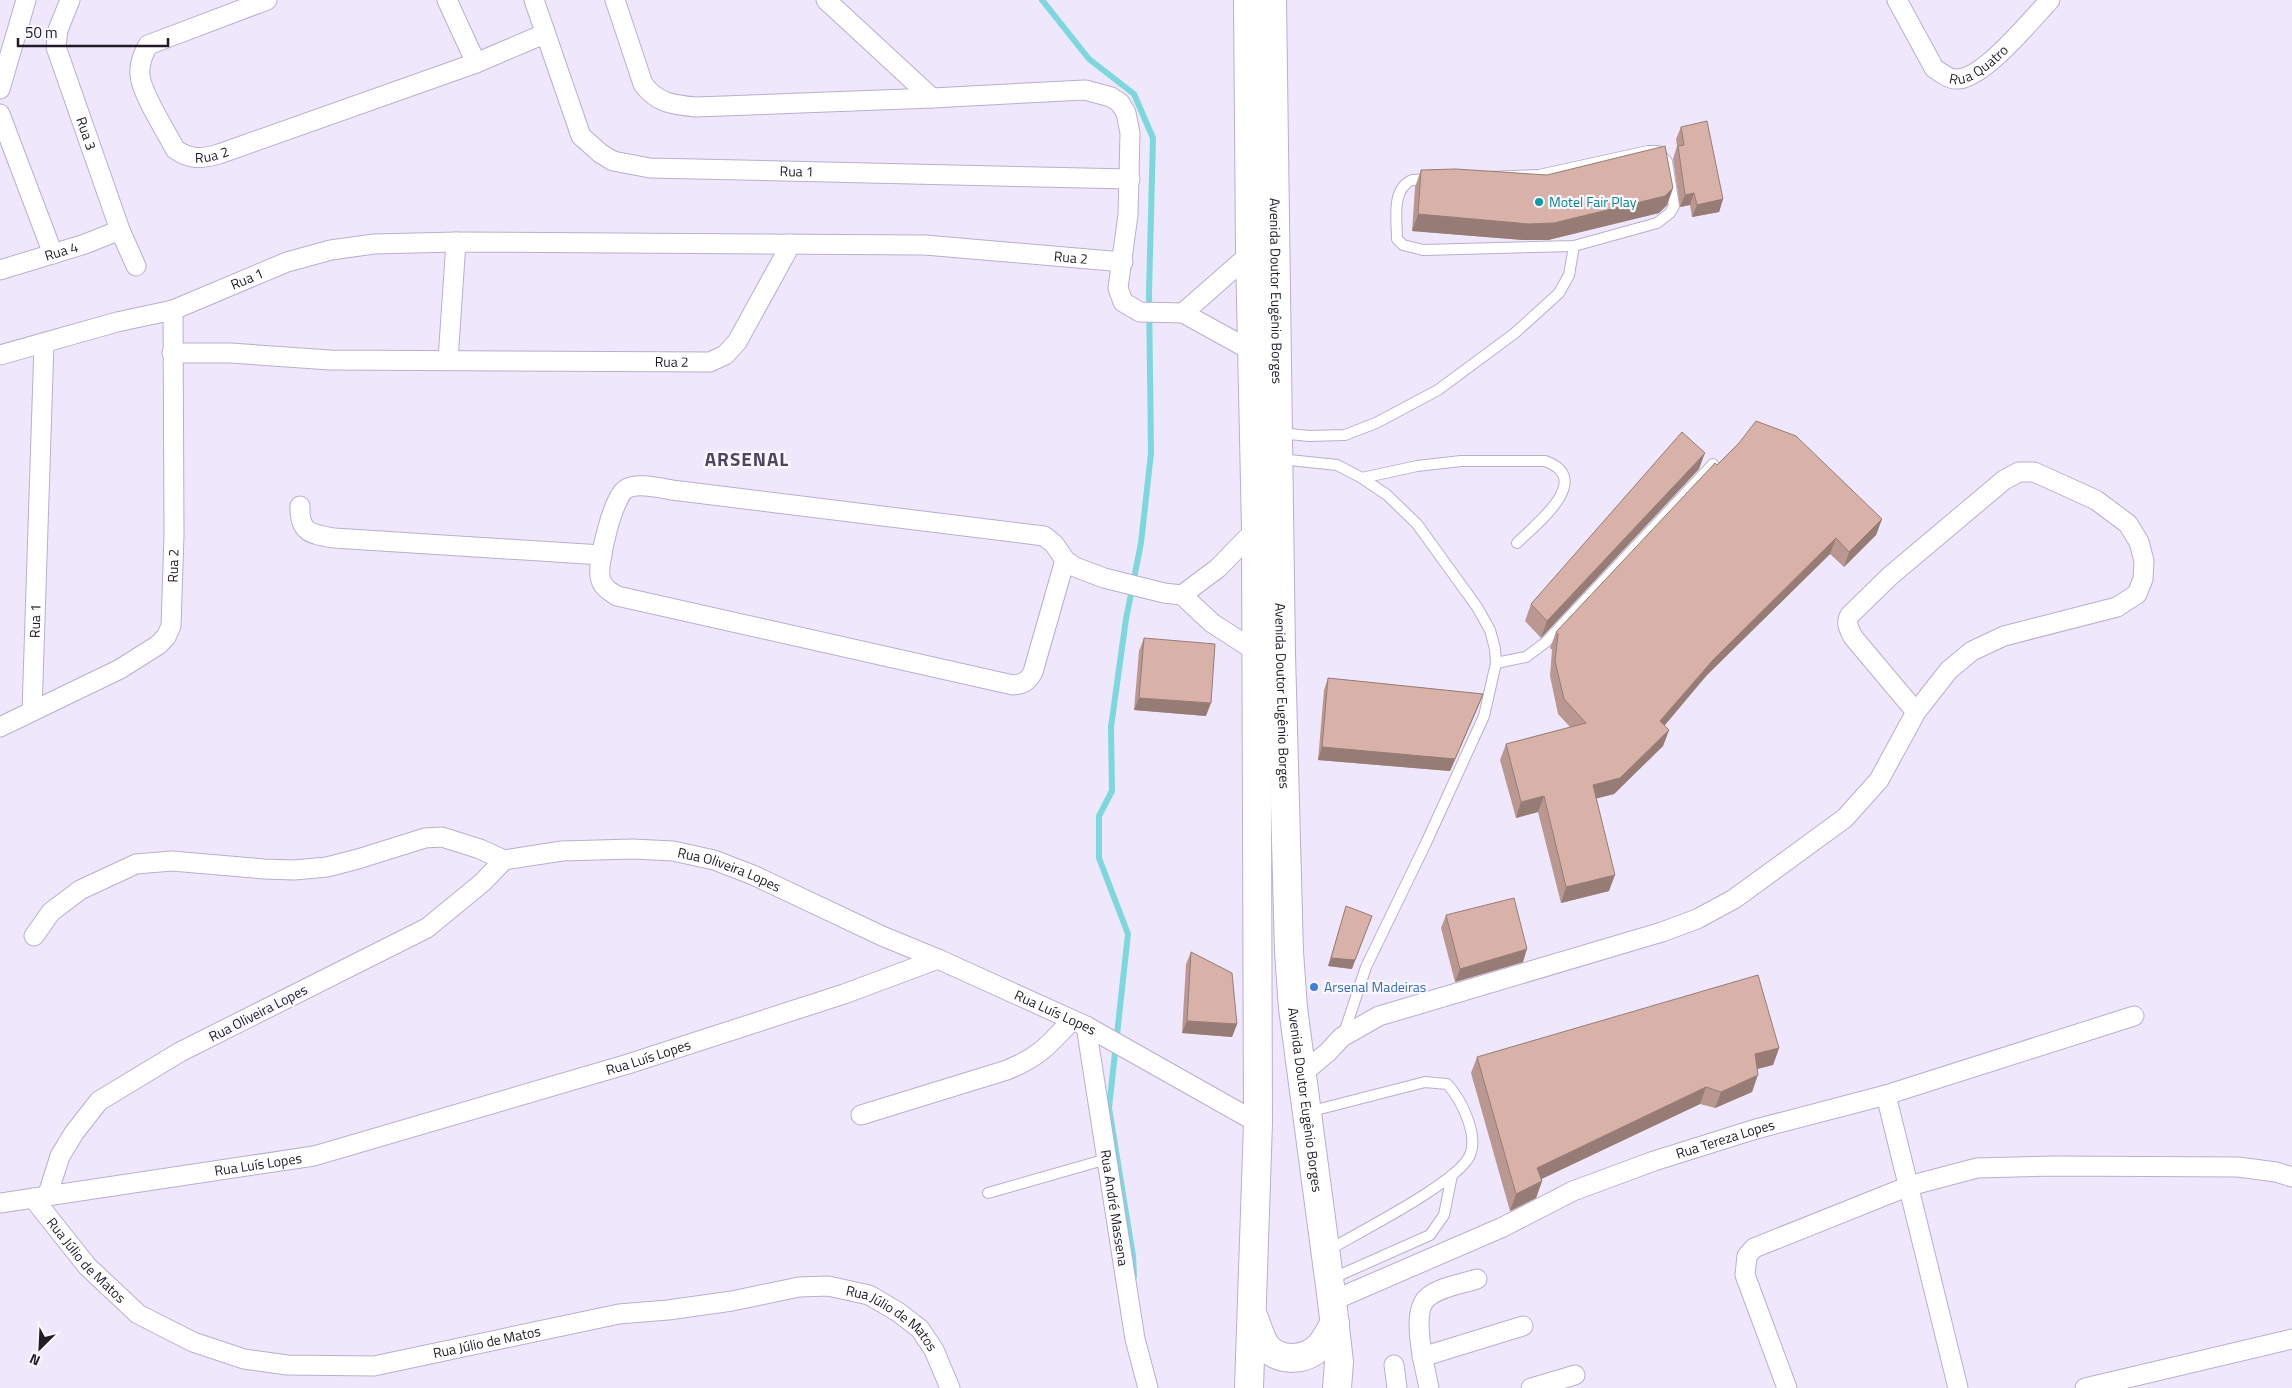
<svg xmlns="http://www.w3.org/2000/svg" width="2292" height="1388" viewBox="0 0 2292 1388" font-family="'Titillium Web',sans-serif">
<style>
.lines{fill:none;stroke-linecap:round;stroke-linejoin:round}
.stream{stroke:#7dd8dd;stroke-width:6}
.service-casing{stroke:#b9aece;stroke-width:12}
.minor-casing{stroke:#b9aece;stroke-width:21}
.trunk-casing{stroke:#b9aece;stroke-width:30}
.service{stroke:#fff;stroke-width:10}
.minor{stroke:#fff;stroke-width:19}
.trunk{stroke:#fff;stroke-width:28}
.wall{fill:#ba9891}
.shaded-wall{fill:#977c76}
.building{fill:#d8b1a9;stroke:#977c76}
.culture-dot{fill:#0f9aa8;stroke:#faf8ff;stroke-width:2}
.shop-dot{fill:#3f7fe0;stroke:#faf8ff;stroke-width:2}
.labels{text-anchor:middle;stroke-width:4.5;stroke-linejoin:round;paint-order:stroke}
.street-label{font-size:14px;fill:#201b27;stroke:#faf8ff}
.culture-label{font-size:14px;fill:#0d838f;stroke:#faf8ff;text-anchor:start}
.shop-label{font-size:14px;fill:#366cbe;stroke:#faf8ff;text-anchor:start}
.district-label{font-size:19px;font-weight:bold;letter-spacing:1px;fill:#4f4561;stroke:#faf8ff}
</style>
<rect width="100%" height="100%" fill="#efe8fc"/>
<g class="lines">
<polyline class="stream" points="1042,0 1089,59 1134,94 1153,138 1149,292 1151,453 1141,543 1126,619 1111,727 1112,791 1099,816 1099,858 1128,934 1109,1108 1133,1256 1134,1277"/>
<g class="service-casing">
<g id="service">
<path d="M1648 151H1658L1667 162 1674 206 1670 213 1657 223 1574 246 1423 250 1403 245 1397 239C1397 220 1391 189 1412 180L1539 175Z"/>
<polyline points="1280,433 1309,436 1345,435 1376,423 1438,390 1515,333 1559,293 1569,275 1574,246"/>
<polyline points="1280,459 1337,465 1362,478 1387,495 1417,524 1477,607 1490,630 1495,649 1496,663 1484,716 1426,843 1366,967 1343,1036"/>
<path d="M1362 478 1417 466 1461 461H1545C1595 479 1536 524 1517 543"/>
<polyline points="1496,663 1526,657 1546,642 1713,464"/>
<path d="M1308 1112 1425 1082 1447 1084C1461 1099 1480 1136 1469 1157 1455 1184 1357 1233 1327 1251"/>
<polyline points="988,1193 1107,1159"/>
<polyline points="1331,1279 1430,1235 1444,1215 1452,1175"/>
</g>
</g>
<g class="minor-casing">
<g id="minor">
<path id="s1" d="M70 0 58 30 56 47 120 230 136 266"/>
<path id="s2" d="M267 0 148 45C143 55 139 63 140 75 141 93 166 131 175 149 190 160 201 159 219 154L476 63 544 34"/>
<polyline points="447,0 476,63"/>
<path id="s3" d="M534 0 581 136 600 153 613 161 650 168 1130 179"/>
<path d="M615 0 643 84C657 103 673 105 696 107L932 98 1085 90 1111 97 1120 103 1126 113 1130 133 1128 215 1118 288 1123 302 1140 312 1183 313 1252 351"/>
<polyline points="826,0 932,98"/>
<path id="s4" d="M1897 0 1934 68C1941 73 1950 80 1958 79 1984 78 2032 19 2050 0"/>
<polyline points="0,89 26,0"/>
<polyline points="0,114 53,254"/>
<path id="s5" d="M0 270 85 244 120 230"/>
<polyline points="1183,313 1250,254"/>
<path id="s6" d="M172 353H230L330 360 710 362 725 355 737 342 791 244"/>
<path id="s7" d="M0 355 117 322 173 310 287 262 331 250 374 244 456 242 925 245 1123 262"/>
<polyline points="448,360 456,242"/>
<path d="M300 506C299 533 311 534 334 538L602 555"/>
<path d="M1065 560 1033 672C1028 681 1024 684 1013 685L617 596C609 591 601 586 600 576 598 561 613 496 626 489 637 482 659 488 672 490L1044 536 1054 544 1065 560 1075 567 1104 578 1164 593 1182 595 1212 623 1257 652"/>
<polyline points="1182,595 1218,568 1256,529"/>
<path id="s8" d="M32 711 44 344"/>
<path id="s9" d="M0 727 120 669 158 645 166 637 171 626 174 535 173 310"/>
<path id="s10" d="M504 860 562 851 633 849 673 851 714 860 753 875 882 936 938 959"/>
<polyline points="34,936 51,912 80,890 136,864 172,861 264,869 294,870 327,867 358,859 425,838 442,837 480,849 504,860 483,882 427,928 180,1052 99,1101 74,1133 60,1156 47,1197"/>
<path id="s11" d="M1086 1026 1135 1339 1148 1388"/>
<path d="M1303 1073 1328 1052 1342 1037 1379 1016 1662 932 1697 919 1734 899 1845 818 1879 780 1916 712 1949 670 1972 651 2004 636 2117 607 2137 594 2143 579 2144 561 2139 542 2128 524 2096 500 2034 472H2019L2004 480 1890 576 1850 615C1845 623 1849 629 1853 637L1916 712"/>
<polyline points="1886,1095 1958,1388"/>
<path d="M861 1115 1007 1070C1039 1057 1049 1045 1072 1020"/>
<path id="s12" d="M33 1198 87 1266 138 1314 193 1342 244 1359 287 1365 374 1366 619 1314 668 1310 732 1301 799 1287 828 1286 869 1295 898 1312 920 1329 934 1350 950 1388"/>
<path id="s13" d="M0 1203 314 1156 628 1064 844 994 938 959 1086 1026 1258 1123"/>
<path id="s14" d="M1332 1301 1503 1227 1573 1191 1654 1161 1756 1129 1886 1095 2134 1016"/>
<polyline points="1422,1357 1523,1326"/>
<polyline points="1394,1365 1397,1388"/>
<path d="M1429 1388C1425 1368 1410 1313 1427 1298 1439 1287 1462 1284 1477 1279"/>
<polyline points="1531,1388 1575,1375"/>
<polyline points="1787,1388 1745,1275 1747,1256 1754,1248 1909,1186 1977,1168 2056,1166 2238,1167 2276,1172 2292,1177"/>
<polyline points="2085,1388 2292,1339"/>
</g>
</g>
<g class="trunk-casing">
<g id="trunk">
<polyline points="1248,0 1250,254 1256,529 1258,1123 1249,1388"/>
<path id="s15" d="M1272 0 1281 654 1289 952 1293 1008 1332 1301 1339 1362 1337 1388"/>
<path d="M1253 1316C1257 1325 1260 1337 1265 1345 1278 1363 1306 1361 1320 1346 1326 1340 1330 1330 1335 1323"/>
</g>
</g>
<use href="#service" class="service"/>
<use href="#minor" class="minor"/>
<use href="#trunk" class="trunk"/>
</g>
<g class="wall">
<polygon points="1681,127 1723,199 1719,212 1692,217 1690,205 1680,207 1673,159 1677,146 1676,139"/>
<polygon points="1421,170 1673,188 1667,205 1659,213 1548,240 1523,240 1412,231 1415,187"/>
<polygon points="1717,465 1882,519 1876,535 1844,567 1830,554 1707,675 1664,725 1669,730 1663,746 1614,794 1596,798 1609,891 1561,903 1538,812 1516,818 1500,760 1506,744 1570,727 1558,714 1550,676 1552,650 1550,648 1556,632"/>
<polygon points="1699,469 1541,638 1525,621 1531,604"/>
<polygon points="1144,638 1206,716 1134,710 1139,651"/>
<polygon points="1328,678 1483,694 1478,707 1450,771 1318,760 1324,690"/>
<polygon points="1346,906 1352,969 1328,966"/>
<polygon points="1446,915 1523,962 1455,982 1441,928"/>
<polygon points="1191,952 1237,1024 1232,1037 1182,1033 1186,964"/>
<polygon points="1779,1048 1773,1065 1757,1069 1752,1092 1715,1108 1700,1104 1541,1179 1542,1181 1536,1198 1510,1211 1471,1073 1477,1057"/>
</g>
<g class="shaded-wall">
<polygon points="1673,188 1667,205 1659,213 1548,240 1523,240 1412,231 1418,214"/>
<polygon points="1694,193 1690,205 1680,207 1685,195"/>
<polygon points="1723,199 1719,212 1692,217 1697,205"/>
<polygon points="1705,453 1699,469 1541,638 1547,621"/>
<polygon points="1882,519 1876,535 1844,567 1849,552"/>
<polygon points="1836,538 1830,554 1707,675 1655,737 1660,721 1713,660"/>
<polygon points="1483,694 1478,707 1450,771 1318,760 1322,747"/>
<polygon points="1139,698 1211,703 1206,716 1134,710"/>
<polygon points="1669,730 1663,746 1614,794 1587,801 1593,785"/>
<polygon points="1544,796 1538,812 1516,818 1521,802"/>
<polygon points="1615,875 1609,891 1561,903 1566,887"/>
<polygon points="1372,916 1352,969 1328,966 1331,958"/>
<polygon points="1527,949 1523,962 1455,982 1460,969"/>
<polygon points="1187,1021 1237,1024 1232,1037 1182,1033"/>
<polygon points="1779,1048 1773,1065 1749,1071 1755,1054"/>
<polygon points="1758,1075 1752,1092 1715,1108 1721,1092"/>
<polygon points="1706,1087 1700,1104 1531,1184 1537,1168"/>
<polygon points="1542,1181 1536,1198 1510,1211 1516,1194"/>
</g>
<g class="building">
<polygon points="1707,121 1723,199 1697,205 1694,193 1685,195 1678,146 1684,145 1681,127"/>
<polygon points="1665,146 1673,188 1665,196 1554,223 1529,224 1418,214 1421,170 1456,169 1547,175"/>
<polygon points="1756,421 1796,436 1882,519 1849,552 1836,538 1713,660 1660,721 1669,730 1620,778 1593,785 1615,875 1566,887 1544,796 1521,802 1506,744 1586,723 1564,699 1555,661 1558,634 1556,632 1715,463 1717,465 1739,443"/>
<polygon points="1682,432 1705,453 1547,621 1531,604"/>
<polygon points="1144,638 1215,644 1211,703 1139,698"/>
<polygon points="1328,678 1483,694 1455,759 1322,747"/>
<polygon points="1514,898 1527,949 1460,969 1446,915"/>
<polygon points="1346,906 1372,916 1355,960 1331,958"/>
<polygon points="1191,952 1232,973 1237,1024 1187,1021"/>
<polygon points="1758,975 1779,1048 1755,1054 1758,1075 1721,1092 1706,1087 1537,1168 1542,1181 1516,1194 1477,1057"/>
</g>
<circle class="culture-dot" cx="1539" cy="202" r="5"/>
<circle class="shop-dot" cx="1314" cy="987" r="5"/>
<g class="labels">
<g class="street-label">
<text dy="5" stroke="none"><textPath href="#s4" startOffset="129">Rua Quatro</textPath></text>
<text dy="5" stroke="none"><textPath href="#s1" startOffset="141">Rua 3</textPath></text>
<text dy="5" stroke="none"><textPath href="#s2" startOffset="280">Rua 2</textPath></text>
<text dy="5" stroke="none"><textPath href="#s3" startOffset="369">Rua 1</textPath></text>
<text dy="5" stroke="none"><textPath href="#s5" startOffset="64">Rua 4</textPath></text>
<text dy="5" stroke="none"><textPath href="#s7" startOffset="1089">Rua 2</textPath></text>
<text dy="5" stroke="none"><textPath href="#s7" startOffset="259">Rua 1</textPath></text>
<text dy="5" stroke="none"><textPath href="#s15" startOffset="291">Avenida Doutor Eugênio Borges</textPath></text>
<text dy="5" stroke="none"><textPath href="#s6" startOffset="500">Rua 2</textPath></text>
<text dy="5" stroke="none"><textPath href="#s9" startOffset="262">Rua 2</textPath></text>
<text dy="5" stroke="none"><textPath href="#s8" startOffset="90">Rua 1</textPath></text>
<text dy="5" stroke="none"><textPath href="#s15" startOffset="696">Avenida Doutor Eugênio Borges</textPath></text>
<text dy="5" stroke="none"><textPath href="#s10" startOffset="229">Rua Oliveira Lopes</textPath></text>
<text transform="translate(258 1013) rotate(-27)" y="5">Rua Oliveira Lopes</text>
<text dy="5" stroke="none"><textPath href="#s13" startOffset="1101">Rua Luís Lopes</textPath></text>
<text dy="5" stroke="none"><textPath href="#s13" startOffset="666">Rua Luís Lopes</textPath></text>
<text dy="5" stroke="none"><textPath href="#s15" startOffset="1101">Avenida Doutor Eugênio Borges</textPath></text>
<text dy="5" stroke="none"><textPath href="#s14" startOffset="426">Rua Tereza Lopes</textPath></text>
<text dy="5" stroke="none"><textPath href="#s13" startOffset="261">Rua Luís Lopes</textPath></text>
<text dy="5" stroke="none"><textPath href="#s11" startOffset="184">Rua André Massena</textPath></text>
<text dy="5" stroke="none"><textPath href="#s12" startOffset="82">Rua Júlio de Matos</textPath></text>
<text dy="5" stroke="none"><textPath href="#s12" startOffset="938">Rua Júlio de Matos</textPath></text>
<text dy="5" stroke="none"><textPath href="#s12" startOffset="518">Rua Júlio de Matos</textPath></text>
</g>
<g class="culture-label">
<text x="1549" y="207">Motel Fair Play</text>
</g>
<g class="shop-label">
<text x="1324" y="992">Arsenal Madeiras</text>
</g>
<g class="district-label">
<text x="747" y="466">ARSENAL</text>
</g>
</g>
<g transform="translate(40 1348) rotate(204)" stroke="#faf8ff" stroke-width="4" paint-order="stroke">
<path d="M0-4L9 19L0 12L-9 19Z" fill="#201b27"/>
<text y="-8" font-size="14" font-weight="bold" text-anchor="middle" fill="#201b27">N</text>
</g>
<path d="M18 38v8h150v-8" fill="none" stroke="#201b27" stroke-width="2.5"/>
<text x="25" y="38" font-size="15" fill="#201b27" stroke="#faf8ff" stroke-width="4" paint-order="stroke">50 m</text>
</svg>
